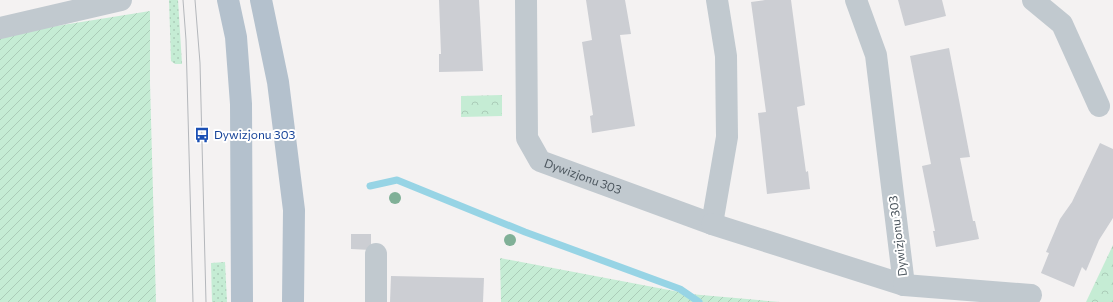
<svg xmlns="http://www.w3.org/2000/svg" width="1113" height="302" viewBox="0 0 1113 302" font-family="Commissioner,sans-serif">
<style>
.grass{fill:url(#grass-dots)}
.park{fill:url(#park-crowns)}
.garden{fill:url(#garden-furrows)}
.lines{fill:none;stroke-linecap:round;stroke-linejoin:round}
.stream{stroke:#97d4e5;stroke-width:7}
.building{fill:#ccced3}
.minor{stroke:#c1c9cf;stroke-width:22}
.major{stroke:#b4c1cd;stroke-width:22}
.tram{stroke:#b4b7bb;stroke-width:1}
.tree{fill:#80b097}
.labels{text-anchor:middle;stroke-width:4;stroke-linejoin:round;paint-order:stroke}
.transit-label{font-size:12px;fill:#164399;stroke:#fff;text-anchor:start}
.street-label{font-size:12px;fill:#4b555d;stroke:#fff}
</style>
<defs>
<pattern id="grass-dots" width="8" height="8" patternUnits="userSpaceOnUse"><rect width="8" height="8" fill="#c5ecd4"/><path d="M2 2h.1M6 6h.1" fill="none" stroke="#abccb8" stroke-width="1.8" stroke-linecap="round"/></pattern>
<pattern id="park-crowns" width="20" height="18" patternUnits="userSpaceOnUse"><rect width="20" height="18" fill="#c5ecd4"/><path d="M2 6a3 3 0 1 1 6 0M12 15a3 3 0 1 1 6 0" fill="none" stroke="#abccb8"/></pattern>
<pattern id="garden-furrows" width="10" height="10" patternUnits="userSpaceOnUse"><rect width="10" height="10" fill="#c5ecd4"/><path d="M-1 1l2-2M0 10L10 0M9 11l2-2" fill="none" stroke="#abccb8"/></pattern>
</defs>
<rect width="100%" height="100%" fill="#f4f2f2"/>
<g class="grass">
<polygon points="169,0 178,0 182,64 175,64 171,61"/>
<polygon points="225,262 227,302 212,302 211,263"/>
</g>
<g class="park">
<polygon points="502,95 502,116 461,117 461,96"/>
<polygon points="1113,245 1113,302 1086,302"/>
</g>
<g class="garden">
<polygon points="150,11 150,83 156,302 0,302 0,35"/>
<polygon points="500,258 690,294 780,302 501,302"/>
</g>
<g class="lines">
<polyline class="stream" points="370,186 397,180 525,232 680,289 699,302"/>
</g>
<g class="building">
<polygon points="439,0 479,0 483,71 439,72 439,54 441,54"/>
<polygon points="586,0 625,0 631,34 620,35 635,126 592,133 590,116 593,115 582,42 592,40"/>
<polygon points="765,0 791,0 805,105 797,107 806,172 808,171 810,189 767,194 758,113 766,112 751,2"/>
<polygon points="898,0 942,0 946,16 905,26"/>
<polygon points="949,48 970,157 960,158 973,221 975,221 979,239 936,247 933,231 935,231 922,166 931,164 910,56"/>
<polygon points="1100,143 1113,149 1113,218 1099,240 1086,271 1082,267 1074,287 1041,273 1049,253 1046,252 1060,219 1072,202"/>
<polygon points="351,234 371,234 371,250 351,249"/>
<polygon points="391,276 484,278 483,302 390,302"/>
</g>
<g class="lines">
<g class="minor">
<path id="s1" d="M526 0 527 138 540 161 712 224 727 137 726 56 717 0"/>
<polyline points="1033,0 1062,24 1099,106"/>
<polyline points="0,28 121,0"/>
<polyline points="712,224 904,285 876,55 856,0"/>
<polyline points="904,285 1031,295"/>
<polyline points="376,302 376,254"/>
</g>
<g class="major">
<polyline points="228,0 236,37 241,104 242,302"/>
<polyline points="261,0 278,82 294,210 293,302"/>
</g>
<g class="tram">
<polyline points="183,0 186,40 193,302"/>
<polyline points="195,0 200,63 206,302"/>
</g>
</g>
<g class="tree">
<circle cx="395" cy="198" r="6"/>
<circle cx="510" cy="240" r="6"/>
</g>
<defs>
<g id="bus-bare" transform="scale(1.2)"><path d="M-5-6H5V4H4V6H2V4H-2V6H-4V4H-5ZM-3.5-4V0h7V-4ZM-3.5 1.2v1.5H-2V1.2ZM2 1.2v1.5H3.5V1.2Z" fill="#1a4fb4" stroke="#fff" stroke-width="2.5" paint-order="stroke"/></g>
</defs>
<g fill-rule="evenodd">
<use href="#bus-bare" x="202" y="135"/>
</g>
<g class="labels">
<g class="transit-label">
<text x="214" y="139">Dywizjonu 303</text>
</g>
<g class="street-label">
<text dy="4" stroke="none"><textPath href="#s1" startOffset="210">Dywizjonu 303</textPath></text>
<text transform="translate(898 236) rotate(-97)" y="4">Dywizjonu 303</text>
</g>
</g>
</svg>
